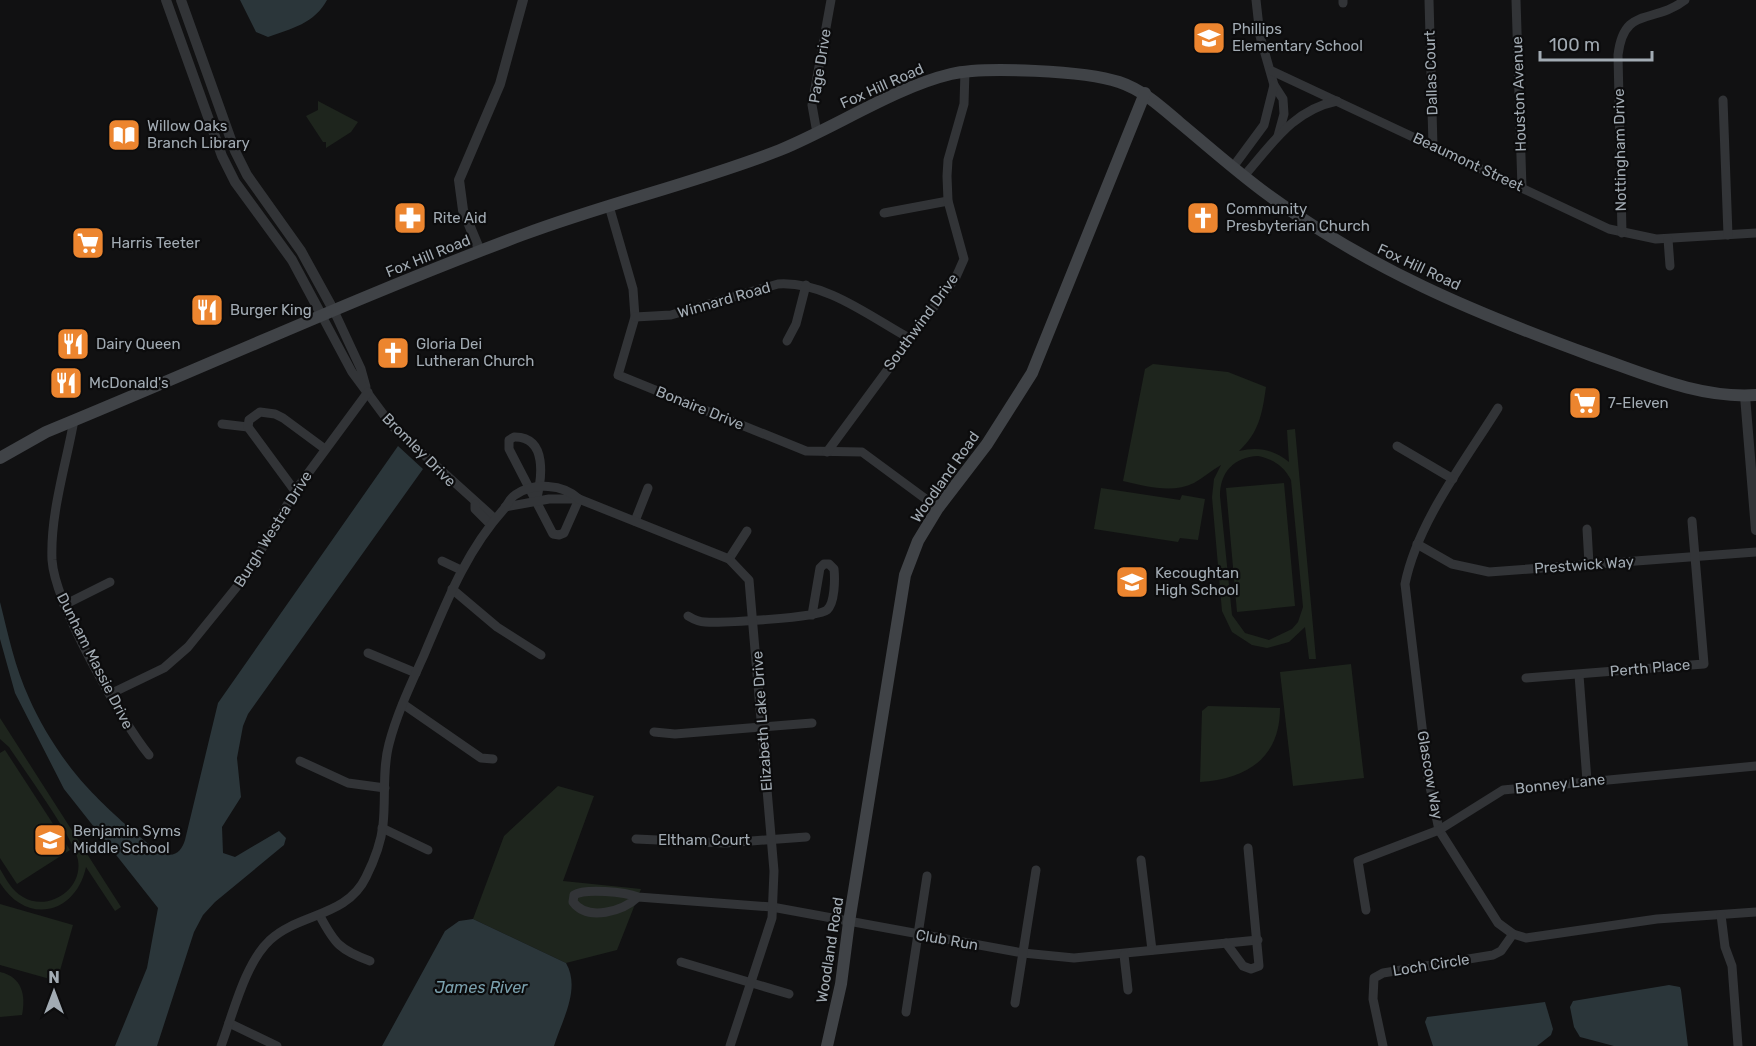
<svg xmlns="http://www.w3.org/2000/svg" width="1756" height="1046" viewBox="0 0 1756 1046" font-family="Rubik,sans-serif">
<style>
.green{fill:#1e251d;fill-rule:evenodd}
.water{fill:#2b363a}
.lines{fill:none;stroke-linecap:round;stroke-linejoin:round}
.minor{stroke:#323437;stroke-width:9}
.tertiary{stroke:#323437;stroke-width:10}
.secondary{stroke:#404347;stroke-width:12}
.labels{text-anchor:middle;stroke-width:4.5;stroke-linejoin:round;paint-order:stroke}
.poi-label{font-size:15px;fill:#a2abb3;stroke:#0c0c0d;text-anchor:start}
.street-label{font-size:15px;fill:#a2abb3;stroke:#0c0c0d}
.water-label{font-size:16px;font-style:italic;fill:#7aa0ad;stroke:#0c0c0d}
</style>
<rect width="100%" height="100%" fill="#111112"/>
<g class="green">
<polygon points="318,101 358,122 351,132 326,148 326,142 323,142 306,116 318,110"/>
<path d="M1153 364 1228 372 1266 387C1262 415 1259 432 1239 451 1259 446 1274 450 1289 462L1287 430 1295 429 1316 659H1309L1305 627 1289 642 1267 648 1252 645 1232 632 1222 611 1212 497 1214 479 1221 465C1212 470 1203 478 1194 483 1172 494 1145 486 1123 481L1145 369ZM1258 456C1273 459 1284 466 1291 480L1303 607 1298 622 1292 629 1269 640 1245 633 1232 615 1220 496C1220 472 1234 457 1258 456Z"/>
<polygon points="1284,483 1295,606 1237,612 1226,488"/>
<polygon points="1101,488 1180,500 1182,495 1205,499 1198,540 1180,538 1178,542 1094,529"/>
<polygon points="1351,664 1364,778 1293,786 1280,672"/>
<path d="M1208 706 1280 708C1280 758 1247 779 1200 782L1202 711Z"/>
<path d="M0 718 121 907 115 911 86 867C76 914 27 926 0 883V869C6 879 12 891 23 897 48 912 83 890 78 860 74 838 24 770 9 747L0 739Z"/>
<polygon points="5,750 70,850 17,884 0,858 0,753"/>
<polygon points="558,786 594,796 563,881 641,889 617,950 566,963 473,919 504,836"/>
<polygon points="0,904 73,925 57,981 0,965"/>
<path d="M0 972C22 977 26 995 22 1015L0 1017Z"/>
</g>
<g class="water">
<path d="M240 0H327C315 23 291 29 268 37L256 32Z"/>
<path d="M398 446 423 469 248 714 243 726 237 758 241 797 222 827 223 853 235 857 279 831 286 838 284 845 215 902 203 915 194 932 157 1046H115L147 968 158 908 64 789 15 693 0 639V602C8 634 15 668 29 698 42 728 64 762 86 786 97 799 152 851 165 854 176 857 182 850 185 840L218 703Z"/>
<path d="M473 919 566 963C581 989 562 1020 554 1046H382L445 931 459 921Z"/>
<polygon points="1669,985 1680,987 1681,990 1688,1046 1614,1046 1580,1037 1574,1027 1570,1007 1573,1001"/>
<polygon points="1545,1002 1553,1029 1551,1035 1537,1046 1433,1046 1425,1022 1427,1017"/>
</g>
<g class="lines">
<g class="minor">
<polyline points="1256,0 1260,36 1274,85 1283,99 1284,114 1278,136"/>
<polyline points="1343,0 1343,3"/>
<polyline points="1429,0 1433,146"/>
<polyline points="1516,0 1522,188"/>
<polyline points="1272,71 1609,229 1656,239 1756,233"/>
<polyline points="1723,100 1728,235"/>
<polyline points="817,133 812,105 831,0"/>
<polyline points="1233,167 1264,125 1274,85"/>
<path d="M1244 176C1272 144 1293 110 1337 101"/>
<polyline points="609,206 633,289 635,317 618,375 806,451 862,452 938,508"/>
<polyline points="884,213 948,201"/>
<path d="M1622 233 1618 55C1624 5 1653 25 1685 0"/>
<polyline points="1668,239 1670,266"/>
<polyline points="334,311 361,369 366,387"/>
<polyline points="322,316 352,372 392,426 494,518"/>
<path d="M635 317 671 315 778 284C825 281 869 316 909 338"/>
<polyline points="787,341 796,324 806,285"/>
<path d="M1498 408C1465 461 1417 523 1405 584L1428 777 1439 830 1498 923 1513 934 1526 938 1657 919 1756 912"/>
<path d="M74 420C66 465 50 514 52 560 55 604 120 719 149 755"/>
<polyline points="222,424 248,427"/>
<polyline points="1397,446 1453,479"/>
<polyline points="827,452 956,277 964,259 948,201 947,176 948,160 964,104 965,71"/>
<polyline points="295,491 248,427 249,420 260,412 275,414 283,418 325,449"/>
<path d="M536 501C542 479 548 436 514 437L509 440V449L553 534 559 535 564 533 579 499"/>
<polyline points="475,504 475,509 490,524"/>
<polyline points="505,507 549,499 579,499"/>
<polyline points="635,521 648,488"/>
<polyline points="1587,529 1589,564"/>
<polyline points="1417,544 1452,564 1489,572 1756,552"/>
<polyline points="729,559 747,531"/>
<polyline points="442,561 461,570"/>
<polyline points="452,589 497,627 541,655"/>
<polyline points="64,605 110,582"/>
<path d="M688 616C693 619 699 622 705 622 722 623 817 618 827 610 835 603 835 579 834 569L829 564H824L820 568 812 615"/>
<polyline points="368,653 416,673"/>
<polyline points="1579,675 1587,781"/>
<polyline points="1526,678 1704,664 1692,521"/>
<polyline points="110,694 164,668 188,647 248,573 295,491 368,392"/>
<polyline points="403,704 481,758 493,759"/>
<polyline points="654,732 675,734 812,723"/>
<polyline points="300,761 348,783 385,788"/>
<polyline points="382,828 428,850"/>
<polyline points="636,839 725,843 806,837"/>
<polyline points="1141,860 1152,950"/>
<path d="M638 897C623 911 588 922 573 902L574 895C585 888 625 892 638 897L772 907 1023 953 1074 958 1258 940"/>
<polyline points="1366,910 1358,861 1439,830 1503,790 1756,766"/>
<polyline points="1721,915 1725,947 1732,966 1738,1046"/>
<path d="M320 916C335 944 340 950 370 961"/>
<polyline points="1226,943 1243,966 1251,969 1259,966 1248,848"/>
<polyline points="1124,955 1128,990"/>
<polyline points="681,962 789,994"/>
<polyline points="1015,1003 1036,870"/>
<polyline points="906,1012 927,876"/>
<polyline points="229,1023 277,1046"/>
<path d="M221 1046C233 1014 245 963 270 940 299 913 347 917 366 877 374 861 381 843 383 825 386 798 382 770 389 744 397 713 411 684 424 655 446 603 466 551 504 509 508 504 510 498 515 495 534 482 563 484 579 499L729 559 749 580 774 871 772 918 730 1046"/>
<polyline points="1383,1046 1373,999 1374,978 1383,973 1493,955 1501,951 1513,934"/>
</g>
<g class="tertiary">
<polyline points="166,0 222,156 235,182 292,260 322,316"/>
<polyline points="181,0 235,151 247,175 301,251 334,311"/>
<polyline points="480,251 463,210 459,180 500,84 523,0"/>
<polyline points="1745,396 1756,530"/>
</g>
<g class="secondary">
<path d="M0 458 46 432C205 367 361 295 522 235 607 203 696 183 780 150 834 128 896 87 951 74 984 66 1086 71 1119 82 1143 90 1161 107 1180 123 1209 147 1237 172 1267 194 1369 269 1475 313 1593 356 1645 374 1700 399 1756 395"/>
<polyline points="827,1046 841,984 849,922 905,575 918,541 938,508 987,444 1032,373 1145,93"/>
</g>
</g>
<defs>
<g id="school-square" transform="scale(1.725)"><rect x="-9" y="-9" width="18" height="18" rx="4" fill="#ec852f" stroke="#0c0c0d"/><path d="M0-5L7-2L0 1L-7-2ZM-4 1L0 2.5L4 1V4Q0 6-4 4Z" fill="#fff"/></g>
<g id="library-square" transform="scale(1.725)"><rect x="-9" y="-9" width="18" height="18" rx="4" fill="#ec852f" stroke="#0c0c0d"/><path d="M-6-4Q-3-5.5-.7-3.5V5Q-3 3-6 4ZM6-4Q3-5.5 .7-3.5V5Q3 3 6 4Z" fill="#fff"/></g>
<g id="pharmacy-square" transform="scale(1.725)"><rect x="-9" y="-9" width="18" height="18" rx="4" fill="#ec852f" stroke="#0c0c0d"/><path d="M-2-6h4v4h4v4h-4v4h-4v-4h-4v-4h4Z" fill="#fff"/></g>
<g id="church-square" transform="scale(1.725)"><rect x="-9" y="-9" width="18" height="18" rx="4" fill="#ec852f" stroke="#0c0c0d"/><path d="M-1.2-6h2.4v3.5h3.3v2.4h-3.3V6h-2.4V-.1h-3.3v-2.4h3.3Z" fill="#fff"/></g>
<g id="supermarket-square" transform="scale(1.725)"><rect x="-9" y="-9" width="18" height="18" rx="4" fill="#ec852f" stroke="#0c0c0d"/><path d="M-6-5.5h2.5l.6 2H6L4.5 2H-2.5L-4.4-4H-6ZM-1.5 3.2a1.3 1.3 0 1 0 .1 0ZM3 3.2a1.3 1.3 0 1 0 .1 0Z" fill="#fff"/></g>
<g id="restaurant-square" transform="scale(1.725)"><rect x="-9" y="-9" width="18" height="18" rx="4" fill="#ec852f" stroke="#0c0c0d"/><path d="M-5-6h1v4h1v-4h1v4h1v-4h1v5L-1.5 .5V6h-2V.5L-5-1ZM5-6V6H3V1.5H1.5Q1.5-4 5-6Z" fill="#fff"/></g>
</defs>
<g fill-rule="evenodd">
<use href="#school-square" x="1209" y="38"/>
<use href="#library-square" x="124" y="135"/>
<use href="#pharmacy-square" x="410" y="218"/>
<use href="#church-square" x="1203" y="218"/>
<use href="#supermarket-square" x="88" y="243"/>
<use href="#restaurant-square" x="207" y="310"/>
<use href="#restaurant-square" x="73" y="344"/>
<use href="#church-square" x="393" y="353"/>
<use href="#restaurant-square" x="66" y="383"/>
<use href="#supermarket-square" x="1585" y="403"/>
<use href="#school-square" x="1132" y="582"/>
<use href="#school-square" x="50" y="840"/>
</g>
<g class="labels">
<g class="poi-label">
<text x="1232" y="34">Phillips<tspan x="1232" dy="17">Elementary School</tspan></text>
<text x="147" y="131">Willow Oaks<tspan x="147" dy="17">Branch Library</tspan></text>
<text x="1226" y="214">Community<tspan x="1226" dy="17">Presbyterian Church</tspan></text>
<text x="433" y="223">Rite Aid</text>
<text x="111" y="248">Harris Teeter</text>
<text x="230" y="315">Burger King</text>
<text x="96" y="349">Dairy Queen</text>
<text x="416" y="349">Gloria Dei<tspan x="416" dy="17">Lutheran Church</tspan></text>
<text x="89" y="388">McDonald's</text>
<text x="1608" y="408">7-Eleven</text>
<text x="1155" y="578">Kecoughtan<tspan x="1155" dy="17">High School</tspan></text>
<text x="73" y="836">Benjamin Syms<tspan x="73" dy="17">Middle School</tspan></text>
</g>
<g class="street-label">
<text transform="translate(820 66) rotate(-81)" y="5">Page Drive</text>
<text transform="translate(1431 73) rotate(-92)" y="5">Dallas Court</text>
<text transform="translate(882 86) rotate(-24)" y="5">Fox Hill Road</text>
<text transform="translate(1519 94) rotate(-92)" y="5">Houston Avenue</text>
<text transform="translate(1620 150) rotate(-91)" y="5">Nottingham Drive</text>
<text transform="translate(1468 162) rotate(25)" y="5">Beaumont Street</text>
<text transform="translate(428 256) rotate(-22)" y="5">Fox Hill Road</text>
<text transform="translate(1419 267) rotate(25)" y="5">Fox Hill Road</text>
<text transform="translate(724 300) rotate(-16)" y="5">Winnard Road</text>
<text transform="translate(921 322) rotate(-54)" y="5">Southwind Drive</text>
<text transform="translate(700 408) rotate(22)" y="5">Bonaire Drive</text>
<text transform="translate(419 450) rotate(45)" y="5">Bromley Drive</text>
<text transform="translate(945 477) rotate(-55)" y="5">Woodland Road</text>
<text transform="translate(273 529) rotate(-58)" y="5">Burgh Westra Drive</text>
<text transform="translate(1584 565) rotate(-4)" y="5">Prestwick Way</text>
<text transform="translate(95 661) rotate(63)" y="5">Dunham Massie Drive</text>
<text transform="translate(1650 668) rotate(-5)" y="5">Perth Place</text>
<text transform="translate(762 721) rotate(-94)" y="5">Elizabeth Lake Drive</text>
<text transform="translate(1430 775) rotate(80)" y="5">Glascow Way</text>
<text transform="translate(1560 784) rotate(-6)" y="5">Bonney Lane</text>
<text x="704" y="845">Eltham Court</text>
<text transform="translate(947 940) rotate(10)" y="5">Club Run</text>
<text transform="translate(830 950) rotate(-81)" y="5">Woodland Road</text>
<text transform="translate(1431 965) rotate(-9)" y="5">Loch Circle</text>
</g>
<g class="water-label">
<text x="481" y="993">James River</text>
</g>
</g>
<g transform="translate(54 992)" stroke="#0c0c0d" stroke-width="4.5" paint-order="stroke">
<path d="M0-4.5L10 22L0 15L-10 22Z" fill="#a2abb3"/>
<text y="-9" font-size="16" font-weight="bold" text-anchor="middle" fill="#a2abb3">N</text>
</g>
<path d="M1540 51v9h112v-9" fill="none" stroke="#a2abb3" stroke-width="3"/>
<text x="1549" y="51" font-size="18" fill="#a2abb3" stroke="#0c0c0d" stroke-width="4.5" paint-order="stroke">100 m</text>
</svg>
